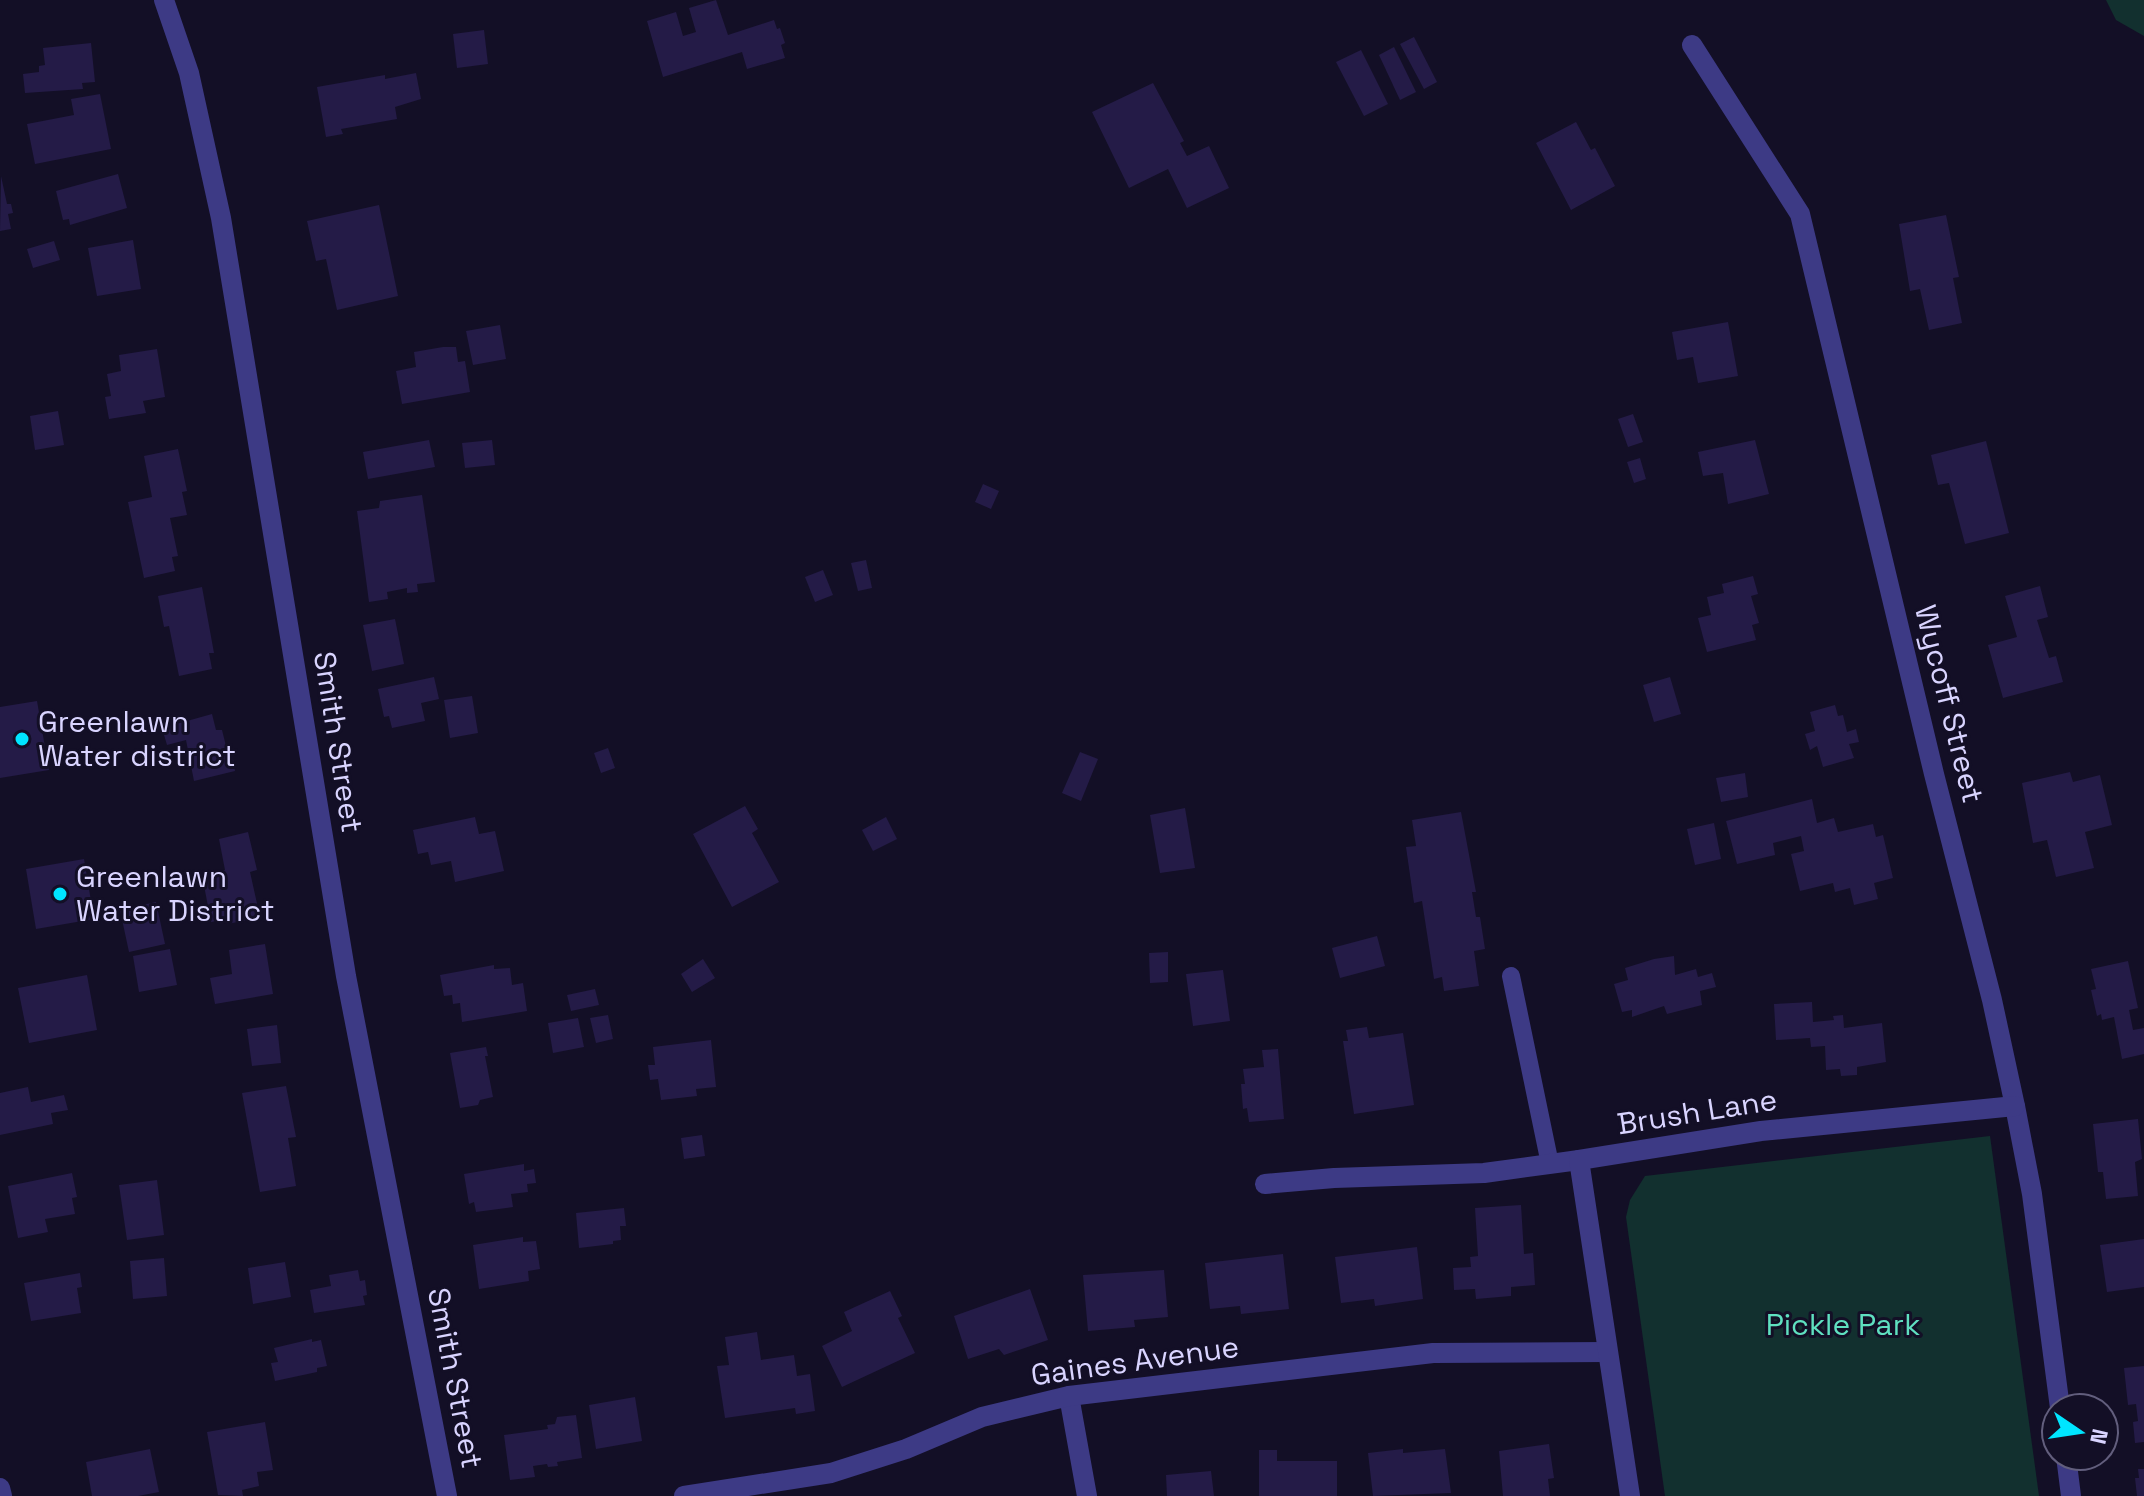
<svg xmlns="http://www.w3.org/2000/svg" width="2144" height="1496" viewBox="0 0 2144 1496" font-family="'Space Grotesk',sans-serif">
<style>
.green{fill:#12302f}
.building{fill:#241b47}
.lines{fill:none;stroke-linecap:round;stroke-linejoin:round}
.service{stroke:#3d3a85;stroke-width:18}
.minor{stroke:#3d3a85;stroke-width:20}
.poi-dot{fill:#00e5ff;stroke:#130f26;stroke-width:3}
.labels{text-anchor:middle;stroke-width:6;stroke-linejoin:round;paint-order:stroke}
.street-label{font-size:30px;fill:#d9d4ff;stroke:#130f26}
.poi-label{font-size:30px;fill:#d9d4ff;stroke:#130f26;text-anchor:start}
.park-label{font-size:30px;fill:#5fe0c0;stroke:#130f26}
</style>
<rect width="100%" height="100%" fill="#130f26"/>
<g class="green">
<polygon points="2106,0 2144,0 2144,36 2116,20"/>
<polygon points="1990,1136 2039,1496 1665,1496 1626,1217 1630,1200 1645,1176"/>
</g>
<g class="building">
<polygon points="716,0 728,35 774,20 777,29 780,28 785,43 781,45 785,58 747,69 742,52 663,77 647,21 676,12 683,36 696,32 689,8"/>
<polygon points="484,30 488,64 457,68 453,34"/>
<polygon points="1414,37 1437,82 1424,89 1400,44"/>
<polygon points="91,43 95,82 82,83 83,89 25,93 23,74 39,72 39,66 45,65 43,48"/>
<polygon points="1394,47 1416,92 1400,100 1379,55"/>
<polygon points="1361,50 1388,104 1364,116 1336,62"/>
<polygon points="416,73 421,99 395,107 397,119 341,129 343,134 326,137 317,87 385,75 385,79"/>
<polygon points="1153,83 1184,141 1180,143 1187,156 1209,146 1229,188 1187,208 1168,169 1129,188 1092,112"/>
<polygon points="100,94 111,149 35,164 27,124 74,115 71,99"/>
<polygon points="1576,122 1591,150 1595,148 1615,186 1571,210 1536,143"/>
<polygon points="118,174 127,208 70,225 69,219 63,220 56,191"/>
<polygon points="1,176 7,204 11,204 13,213 8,214 11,229 0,231"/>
<polygon points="379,205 398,296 337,310 326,259 316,261 307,221"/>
<polygon points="1946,215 1959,277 1953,278 1962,323 1929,330 1920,289 1910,291 1899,224"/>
<polygon points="133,240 141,289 97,296 88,248"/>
<polygon points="54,241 60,260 33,268 27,249"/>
<polygon points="1728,322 1738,376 1698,383 1693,357 1677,360 1672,332"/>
<polygon points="500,325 506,359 473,365 466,331"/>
<polygon points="443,347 456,347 458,362 465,361 470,392 402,404 396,371 416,367 414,352"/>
<polygon points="157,349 165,397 143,401 146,413 109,419 105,397 111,396 107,374 121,371 119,355"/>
<polygon points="58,411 64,445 35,450 30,416"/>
<polygon points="1633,414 1643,442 1628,447 1618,419"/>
<polygon points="429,440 435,467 368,479 363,452"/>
<polygon points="492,440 495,465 465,468 462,443"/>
<polygon points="1755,440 1769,494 1728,504 1723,473 1703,476 1698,452"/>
<polygon points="1986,441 2009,533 1965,544 1949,483 1938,485 1931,455"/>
<polygon points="178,449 187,491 182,492 187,515 170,518 178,556 172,557 175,571 144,578 128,502 152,497 144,456"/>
<polygon points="1640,458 1646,479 1634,483 1627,462"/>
<polygon points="983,484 999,491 991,509 975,502"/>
<polygon points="422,495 435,582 417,584 418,592 407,593 407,588 387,592 388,599 369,602 357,511 379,508 380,501"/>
<polygon points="866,560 872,588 858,591 851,563"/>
<polygon points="823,570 833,595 815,602 805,577"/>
<polygon points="1753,576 1758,594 1751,596 1759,623 1752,625 1756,640 1707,652 1698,618 1711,615 1707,597 1724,593 1722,584"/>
<polygon points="2040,586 2048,617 2037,620 2049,658 2056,656 2063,682 2003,698 1988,645 2017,637 2005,596"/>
<polygon points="202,587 214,653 209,653 212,669 179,676 169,626 164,627 158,596"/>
<polygon points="395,619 404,664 372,671 363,625"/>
<polygon points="434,677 439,699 421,703 425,721 392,728 389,716 384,717 378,689"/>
<polygon points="1670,677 1681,714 1654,722 1643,685"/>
<polygon points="472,696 478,733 450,738 444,700"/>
<polygon points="37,701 49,770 0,778 0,707"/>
<polygon points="1835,705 1838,716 1843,715 1847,732 1856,729 1859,742 1849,744 1854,758 1823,767 1817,746 1810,750 1805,734 1815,731 1810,712"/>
<polygon points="212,714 216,730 222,730 228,754 232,753 235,771 194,781 186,740 167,745 162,728"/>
<polygon points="608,748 615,768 601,773 594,753"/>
<polygon points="1080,752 1098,759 1081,801 1062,793"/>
<polygon points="2070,772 2073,782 2100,775 2112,825 2085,832 2094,868 2056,877 2047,840 2033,843 2022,783"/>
<polygon points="1745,773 1748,797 1721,802 1716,778"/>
<polygon points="1812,799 1817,823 1834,818 1838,832 1873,824 1876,837 1883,835 1893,878 1874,883 1878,899 1854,905 1850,888 1835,892 1833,883 1800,891 1791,854 1804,851 1801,836 1773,843 1775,855 1737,864 1726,821"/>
<polygon points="745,806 758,829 752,833 779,882 732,907 693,834"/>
<polygon points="1185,808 1195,868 1160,873 1150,815"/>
<polygon points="1461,812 1476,892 1472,892 1476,917 1480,917 1485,949 1474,951 1479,986 1444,991 1442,977 1434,979 1422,901 1414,903 1406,847 1416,846 1412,820"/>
<polygon points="475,817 479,834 495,831 504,871 455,882 451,861 431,865 428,852 418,854 413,830"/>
<polygon points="886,817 897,839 873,851 862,830"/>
<polygon points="1714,823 1721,859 1695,865 1687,829"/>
<polygon points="248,832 257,870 250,872 260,917 228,924 227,919 211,922 202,875 225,870 219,839"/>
<polygon points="84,859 94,919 36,929 26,869"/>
<polygon points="156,902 165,944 129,952 120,910"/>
<polygon points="1377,936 1385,966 1340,978 1332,948"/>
<polygon points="265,944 273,994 215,1004 210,978 232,974 229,950"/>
<polygon points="170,949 177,985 139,992 133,956"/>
<polygon points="1168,952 1168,982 1150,983 1149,953"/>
<polygon points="1674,956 1675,975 1696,969 1698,977 1712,973 1716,987 1700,991 1702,1005 1667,1014 1664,1006 1632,1017 1632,1010 1622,1012 1614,984 1628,980 1625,968 1654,959"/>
<polygon points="703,959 715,978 692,992 681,974"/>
<polygon points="2128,961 2138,1008 2129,1010 2133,1030 2144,1028 2144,1054 2122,1059 2114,1017 2102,1020 2101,1014 2097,1016 2091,990 2096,989 2091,969"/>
<polygon points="494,965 494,969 510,968 512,985 523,983 527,1011 462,1022 460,1003 453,1004 452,995 444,996 440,975"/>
<polygon points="1223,970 1230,1021 1193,1026 1186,974"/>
<polygon points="87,975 97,1030 29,1043 18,988"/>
<polygon points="595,989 599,1005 571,1011 567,995"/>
<polygon points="1812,1002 1813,1022 1834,1020 1833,1016 1843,1015 1844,1028 1882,1023 1886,1062 1857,1067 1857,1075 1841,1076 1840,1069 1826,1070 1825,1046 1811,1047 1810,1038 1776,1040 1774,1004"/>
<polygon points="608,1015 613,1039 596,1043 590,1018"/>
<polygon points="578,1018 584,1047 553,1053 548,1023"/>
<polygon points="277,1025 281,1063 252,1066 247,1029"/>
<polygon points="1367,1027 1369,1038 1403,1033 1414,1105 1354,1114 1343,1041 1348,1041 1346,1030"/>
<polygon points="711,1040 716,1087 696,1089 697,1096 661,1100 658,1079 650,1080 648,1065 655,1065 653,1047"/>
<polygon points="486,1047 488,1056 485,1056 493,1097 480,1100 478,1105 460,1108 450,1053"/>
<polygon points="1278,1049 1284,1119 1249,1122 1247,1108 1243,1109 1241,1084 1245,1084 1243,1069 1264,1067 1262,1050"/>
<polygon points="286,1086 296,1137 288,1138 296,1186 260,1192 242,1093"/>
<polygon points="28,1087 31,1102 64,1095 68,1110 51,1113 53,1124 0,1135 0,1093"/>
<polygon points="2138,1119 2142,1159 2135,1162 2138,1196 2106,1199 2103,1172 2098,1172 2093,1124"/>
<polygon points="702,1135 705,1156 684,1159 681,1138"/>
<polygon points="524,1164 524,1171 534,1169 536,1183 527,1184 528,1192 511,1194 513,1207 476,1212 474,1202 469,1204 464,1174"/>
<polygon points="72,1173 77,1197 72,1198 75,1214 45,1219 48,1232 18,1238 8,1186"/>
<polygon points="157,1180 164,1235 127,1240 119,1185"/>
<polygon points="1521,1205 1524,1254 1533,1253 1535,1285 1511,1287 1511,1296 1476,1299 1475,1289 1454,1290 1453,1268 1471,1267 1470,1257 1478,1256 1475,1208"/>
<polygon points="624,1208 626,1226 620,1226 621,1240 613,1241 613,1244 579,1248 576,1213"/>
<polygon points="523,1237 523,1242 536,1241 540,1269 528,1271 529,1281 479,1289 473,1245"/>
<polygon points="2144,1239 2144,1287 2107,1292 2100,1245"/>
<polygon points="1417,1247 1423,1299 1375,1306 1374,1299 1341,1303 1335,1257"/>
<polygon points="1283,1254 1289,1309 1241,1314 1240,1306 1210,1309 1205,1263"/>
<polygon points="164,1258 167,1296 133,1299 130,1261"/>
<polygon points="285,1262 291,1297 253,1304 248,1268"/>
<polygon points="358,1270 360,1281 365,1280 367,1295 363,1296 365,1305 314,1313 310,1290 331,1286 329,1275"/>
<polygon points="1164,1270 1168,1317 1134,1320 1135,1327 1088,1331 1083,1275"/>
<polygon points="80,1273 82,1287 77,1288 81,1313 31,1321 24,1283"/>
<polygon points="1030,1289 1048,1340 1004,1355 999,1349 968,1359 954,1316"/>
<polygon points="890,1291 902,1316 898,1318 915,1353 842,1387 822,1346 852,1331 844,1312"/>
<polygon points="757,1332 761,1360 794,1355 797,1376 810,1374 815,1411 796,1414 795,1408 725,1418 717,1366 729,1365 725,1337"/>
<polygon points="312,1339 312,1342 321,1340 327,1366 317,1368 317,1372 275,1381 271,1363 278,1362 274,1348"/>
<polygon points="2144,1366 2144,1442 2135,1443 2133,1422 2138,1421 2136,1404 2128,1405 2124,1368"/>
<polygon points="635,1397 642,1441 596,1449 589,1405"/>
<polygon points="576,1415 582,1458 557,1462 558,1466 548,1467 547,1464 533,1466 535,1477 510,1480 504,1435 548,1429 547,1425 555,1424 557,1417"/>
<polygon points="265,1422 273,1470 257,1472 259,1486 242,1490 243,1496 218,1495 207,1432"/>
<polygon points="1549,1444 1554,1478 1548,1479 1550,1496 1503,1496 1499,1451"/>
<polygon points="150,1449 159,1492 138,1496 92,1496 86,1462"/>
<polygon points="1403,1449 1403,1453 1445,1449 1451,1493 1373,1496 1368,1453"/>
<polygon points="1259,1450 1277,1450 1277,1461 1337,1461 1337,1496 1259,1496"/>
<polygon points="2138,1469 2144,1469 2144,1496 2137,1496 2135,1478 2139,1478"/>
<polygon points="1211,1471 1214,1496 1167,1496 1166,1475"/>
</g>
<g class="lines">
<polyline class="service" points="1511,976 1550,1164"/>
<g class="minor">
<polyline points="164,0 189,73 221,218 346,976 447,1496"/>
<polyline points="1692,45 1800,214 1934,774 1992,1000 2015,1106 2032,1194 2060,1408"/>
<polyline points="1265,1184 1334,1178 1484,1173 1579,1160"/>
<polyline points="1069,1396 1087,1496"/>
<polyline points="2066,1456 2071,1496"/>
<polyline points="0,1488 2,1496"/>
<polyline points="684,1496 831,1473 906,1449 982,1417 1069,1396 1433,1353 1607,1352"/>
<polyline points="1630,1496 1579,1160 1761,1131 2015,1106"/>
</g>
</g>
<g class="poi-dot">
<circle cx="22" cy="739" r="8"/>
<circle cx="60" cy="894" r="8"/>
</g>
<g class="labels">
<g class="street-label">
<text transform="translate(1949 704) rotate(76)" y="10">Wycoff Street</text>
<text transform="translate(338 742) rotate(81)" y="10">Smith Street</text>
<text transform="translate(1697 1112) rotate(-9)" y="10">Brush Lane</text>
<text transform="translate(1135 1361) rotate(-8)" y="10">Gaines Avenue</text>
<text transform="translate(455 1378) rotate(79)" y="10">Smith Street</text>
</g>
<g class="poi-label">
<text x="38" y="732">Greenlawn<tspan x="38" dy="34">Water district</tspan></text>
<text x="76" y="887">Greenlawn<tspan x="76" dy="34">Water District</tspan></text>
</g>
<g class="park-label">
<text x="1843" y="1335">Pickle Park</text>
</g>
</g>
<g transform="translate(2080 1432) rotate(103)"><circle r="38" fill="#130f26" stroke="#625e7d" stroke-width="2"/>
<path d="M0-6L14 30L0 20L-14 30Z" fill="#00e5ff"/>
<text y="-12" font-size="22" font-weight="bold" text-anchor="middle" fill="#d9d4ff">N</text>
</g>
</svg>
